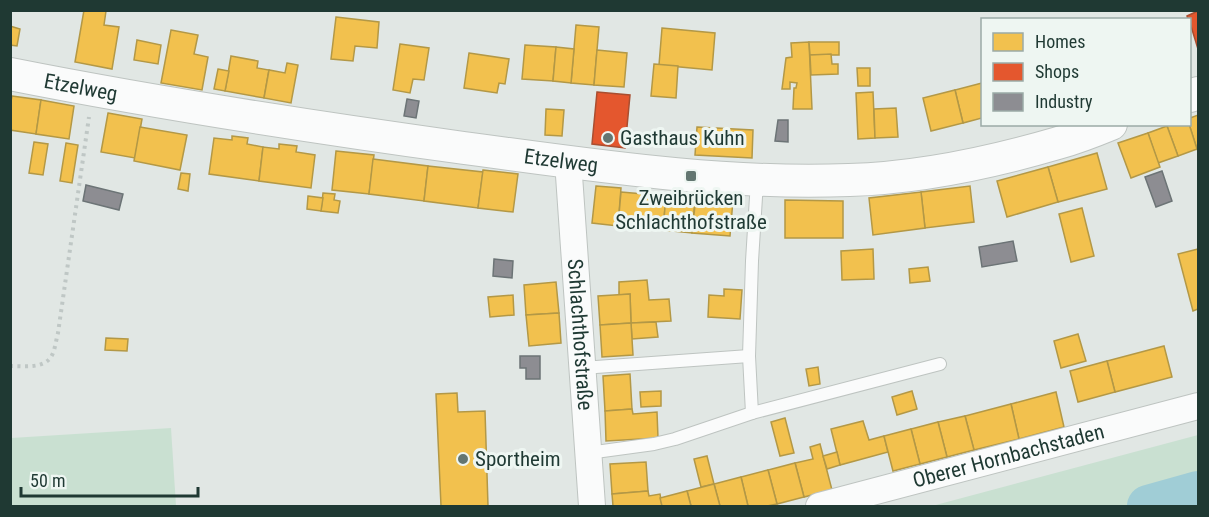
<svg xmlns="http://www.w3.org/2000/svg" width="1209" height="517" viewBox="0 0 1209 517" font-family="'Roboto Condensed',sans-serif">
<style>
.green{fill:#c9e0d1}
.homes{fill:#f2c14e;stroke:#b39846;stroke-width:1.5}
.shops{fill:#e4572e;stroke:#a94e30;stroke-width:1.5}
.industry{fill:#8d8d92;stroke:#6c7476;stroke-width:1.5}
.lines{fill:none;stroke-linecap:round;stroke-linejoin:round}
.river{stroke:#a0cdd6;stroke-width:42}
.service-casing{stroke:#bec4c1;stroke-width:14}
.minor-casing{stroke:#bec4c1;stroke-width:28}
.tertiary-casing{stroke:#bec4c1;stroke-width:34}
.path{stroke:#bfc7c5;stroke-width:4;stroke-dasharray:3 4.5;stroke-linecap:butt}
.service{stroke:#fafbfb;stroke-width:12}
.minor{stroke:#fafbfb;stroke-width:26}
.tertiary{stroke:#fafbfb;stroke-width:32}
.poi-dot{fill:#637671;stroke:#eef6f2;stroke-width:2}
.labels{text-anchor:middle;stroke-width:6;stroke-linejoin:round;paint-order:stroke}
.street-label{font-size:21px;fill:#1f3933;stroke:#eef6f2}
.poi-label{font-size:21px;fill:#1f3933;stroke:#eef6f2;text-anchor:start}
</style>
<rect width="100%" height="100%" fill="#e1e7e4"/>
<g class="green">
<polygon points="171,428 176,506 11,506 11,438"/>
<polygon points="1198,435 1198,506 932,506"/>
</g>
<g class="homes">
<polygon points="84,10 106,11 104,25 119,27 112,69 75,62"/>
<polygon points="336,17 379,22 377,48 355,46 353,61 331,59"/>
<polygon points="576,25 599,27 594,85 571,83"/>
<polygon points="10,26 20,29 17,46 10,45"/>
<polygon points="662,28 715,33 712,70 659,65"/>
<polygon points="171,30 198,35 194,54 208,57 202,90 161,83"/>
<polygon points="137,40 161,45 158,64 134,60"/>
<polygon points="809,42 812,109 793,109 794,88 796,88 797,83 790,82 790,89 782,89 786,58 792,57 791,43"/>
<polygon points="809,42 839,42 839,55 810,55"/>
<polygon points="400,44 429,48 424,80 413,79 410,93 393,90"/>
<polygon points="525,45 556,47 553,81 522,79"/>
<polygon points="556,47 574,49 571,83 553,81"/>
<polygon points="597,50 627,53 624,87 594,85"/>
<polygon points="469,53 509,59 505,84 499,83 497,93 464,88"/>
<polygon points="831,54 832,64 838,64 838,74 811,75 810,55"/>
<polygon points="231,56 258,61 257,68 269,70 264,98 225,91"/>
<polygon points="287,63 298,65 291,103 264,98 269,70 285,73"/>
<polygon points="654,64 678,66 676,98 651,96"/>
<polygon points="857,68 870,68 870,86 858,86"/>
<polygon points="218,69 229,71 225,91 214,89"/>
<polygon points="982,83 982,118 963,123 955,90"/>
<polygon points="955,90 963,123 931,131 923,98"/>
<polygon points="873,92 875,138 858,139 856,93"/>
<polygon points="12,96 41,100 36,134 10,130 10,106"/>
<polygon points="41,100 74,106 69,139 36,134"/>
<polygon points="896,108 898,137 875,138 874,109"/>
<polygon points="546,109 564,110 562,136 545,135"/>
<polygon points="108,113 142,119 135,158 101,152"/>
<polygon points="1198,115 1198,148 1197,149 1189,124 1190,118"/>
<polygon points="1170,124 1189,124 1197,149 1178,156 1167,126"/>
<polygon points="1167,126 1178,156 1158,163 1148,133"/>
<polygon points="140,127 187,135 180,170 134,161"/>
<polygon points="697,127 753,130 752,158 695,155"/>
<polygon points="1148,133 1160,167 1131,178 1118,143"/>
<polygon points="232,136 248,138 247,144 263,147 259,181 209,174 214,138 232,140"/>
<polygon points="34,142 48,144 43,175 29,173"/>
<polygon points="66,143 78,145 72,183 60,181"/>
<polygon points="279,144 297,146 296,152 315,155 311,188 259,181 263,147 279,149"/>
<polygon points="336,151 374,155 369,194 332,190"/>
<polygon points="1097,153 1107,189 1058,202 1048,167"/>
<polygon points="373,159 428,166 424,201 369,194"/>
<polygon points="428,166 483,172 478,208 424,201"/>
<polygon points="1048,167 1058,202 1007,217 997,181"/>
<polygon points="483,170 518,174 513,212 478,208"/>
<polygon points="181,173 190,174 188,191 178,189"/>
<polygon points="596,186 621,188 618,226 592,223"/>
<polygon points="970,186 974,222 925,228 921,192"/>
<polygon points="621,192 666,196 663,230 618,226"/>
<polygon points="921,192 925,228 873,235 869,198"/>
<polygon points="323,193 335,194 334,200 340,201 338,213 321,211"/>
<polygon points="308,196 323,198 321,211 307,209"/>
<polygon points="666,196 695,199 692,233 663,230"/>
<polygon points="696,196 733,200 730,236 692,233"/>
<polygon points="785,200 843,201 843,238 785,238"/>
<polygon points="1082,208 1094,256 1071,262 1059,214"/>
<polygon points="873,249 874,279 842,280 841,251"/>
<polygon points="1198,249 1198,309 1193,311 1178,254"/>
<polygon points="928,267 930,281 910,283 909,269"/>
<polygon points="647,280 649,300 669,299 671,321 631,323 630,294 619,295 619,282"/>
<polygon points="556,282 559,313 526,315 524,285"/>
<polygon points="724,289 742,290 740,319 708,317 709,295 724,296"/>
<polygon points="630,294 631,323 600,325 598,296"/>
<polygon points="513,295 514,315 490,317 488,297"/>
<polygon points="559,313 561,343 529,346 526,315"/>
<polygon points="656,322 658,337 632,339 631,323"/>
<polygon points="631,323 633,355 602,357 600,325"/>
<polygon points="1078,334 1086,361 1061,368 1054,341"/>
<polygon points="106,338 128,339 127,351 105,350"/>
<polygon points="1164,346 1172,377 1115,392 1107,361"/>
<polygon points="1107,361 1115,392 1078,402 1070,371"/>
<polygon points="818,367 820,384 809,386 806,369"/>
<polygon points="630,374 632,409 605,411 603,376"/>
<polygon points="661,391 661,406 641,407 640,392"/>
<polygon points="912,391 917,409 897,415 892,397"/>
<polygon points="1056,392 1064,427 1019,439 1011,404"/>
<polygon points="457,393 458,412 485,411 488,506 441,506 436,394"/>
<polygon points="1011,404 1019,439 974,450 965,416"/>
<polygon points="632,409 633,414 657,412 658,438 606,441 605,411"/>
<polygon points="965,416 974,450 947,457 938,422"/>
<polygon points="785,418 794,453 780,456 771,422"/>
<polygon points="863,421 869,440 884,436 888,452 840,465 831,429"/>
<polygon points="938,422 947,457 920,464 911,429"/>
<polygon points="911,429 920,464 893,471 884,436"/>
<polygon points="820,444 832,490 804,497 795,463 813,459 810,447"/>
<polygon points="837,452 840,465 827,469 823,456"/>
<polygon points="707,456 714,484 701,487 694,459"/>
<polygon points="646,462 648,491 612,494 610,464"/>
<polygon points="795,463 804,497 777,504 768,470"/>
<polygon points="768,470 777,504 767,506 748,506 741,477"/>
<polygon points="741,477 748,506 720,506 714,484"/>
<polygon points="714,484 720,506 691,506 687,491"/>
<polygon points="648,491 649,496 660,494 662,506 613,506 612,494"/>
<polygon points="687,491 691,506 662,506 660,498"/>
</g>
<g class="shops">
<polygon points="1198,11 1198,49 1190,23 1190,20 1188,20 1187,16"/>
<polygon points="597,92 630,95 625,148 592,144"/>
</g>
<g class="industry">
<polygon points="407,99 419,101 416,118 404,116"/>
<polygon points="778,120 788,120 788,142 775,141"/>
<polygon points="1162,171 1172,201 1156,207 1145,177"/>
<polygon points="86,185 123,194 119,210 83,201"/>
<polygon points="1013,241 1017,261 982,267 979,247"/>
<polygon points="494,259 513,261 512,278 493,276"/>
<polygon points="520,356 540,356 540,379 526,379 526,368 520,368"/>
</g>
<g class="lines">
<polyline class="river" points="1148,506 1198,492"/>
<g class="service-casing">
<g id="service">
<polyline points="582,368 749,356"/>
<polyline points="752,413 749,356 752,261 757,181"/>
<polyline points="588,453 654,444 675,439 752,413 940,364"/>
</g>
</g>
<g class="minor-casing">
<g id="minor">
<path id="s1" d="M568 161 592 506"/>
<path id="s2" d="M819 506 1198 406"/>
</g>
</g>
<g class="tertiary-casing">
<g id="tertiary">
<path id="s3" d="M10 74C161 104 312 127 464 148 592 165 720 185 849 180 917 178 993 162 1058 143 1076 138 1094 131 1111 124"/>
<polyline points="1190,96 1198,93"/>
</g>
</g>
<path class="path" d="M10 366C24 366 43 369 51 357 55 351 56 340 58 333L89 117"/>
<use href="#service" class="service"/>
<use href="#minor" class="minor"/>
<use href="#tertiary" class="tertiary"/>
</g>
<g class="poi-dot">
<circle cx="608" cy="138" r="6"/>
<rect x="685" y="170" width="12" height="12" rx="3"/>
<circle cx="463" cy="459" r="6"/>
</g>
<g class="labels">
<g class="street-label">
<text dy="7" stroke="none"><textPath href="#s3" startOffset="72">Etzelweg</textPath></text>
<text dy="7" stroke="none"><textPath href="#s3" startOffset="558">Etzelweg</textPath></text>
<text dy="7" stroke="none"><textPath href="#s1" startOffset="174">Schlachthofstraße</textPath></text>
<text dy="7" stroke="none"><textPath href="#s2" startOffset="196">Oberer Hornbachstaden</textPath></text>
</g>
<g class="poi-label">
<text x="620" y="145">Gasthaus Kuhn</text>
<text x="691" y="205" text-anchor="middle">Zweibrücken<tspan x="691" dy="24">Schlachthofstraße</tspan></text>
<text x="475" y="466">Sportheim</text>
</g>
</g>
<rect width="1209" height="517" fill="none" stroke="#1f3933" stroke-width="24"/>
<rect x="981" y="18" width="210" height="108" fill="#eef6f2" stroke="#9baaa6" stroke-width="1.5"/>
<rect x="993" y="33" width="30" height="18" fill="#f2c14e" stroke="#9baaa6" stroke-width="1.5"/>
<text x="1035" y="48" font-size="18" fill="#1f3933">Homes</text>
<rect x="993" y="63" width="30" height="18" fill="#e4572e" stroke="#9baaa6" stroke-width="1.5"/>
<text x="1035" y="78" font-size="18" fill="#1f3933">Shops</text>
<rect x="993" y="93" width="30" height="18" fill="#8d8d92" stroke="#9baaa6" stroke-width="1.5"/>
<text x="1035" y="108" font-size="18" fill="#1f3933">Industry</text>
<path d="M21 487v9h177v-9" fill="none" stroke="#1f3933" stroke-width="3"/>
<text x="30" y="487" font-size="18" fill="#1f3933" stroke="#eef6f2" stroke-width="4.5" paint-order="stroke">50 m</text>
</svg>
